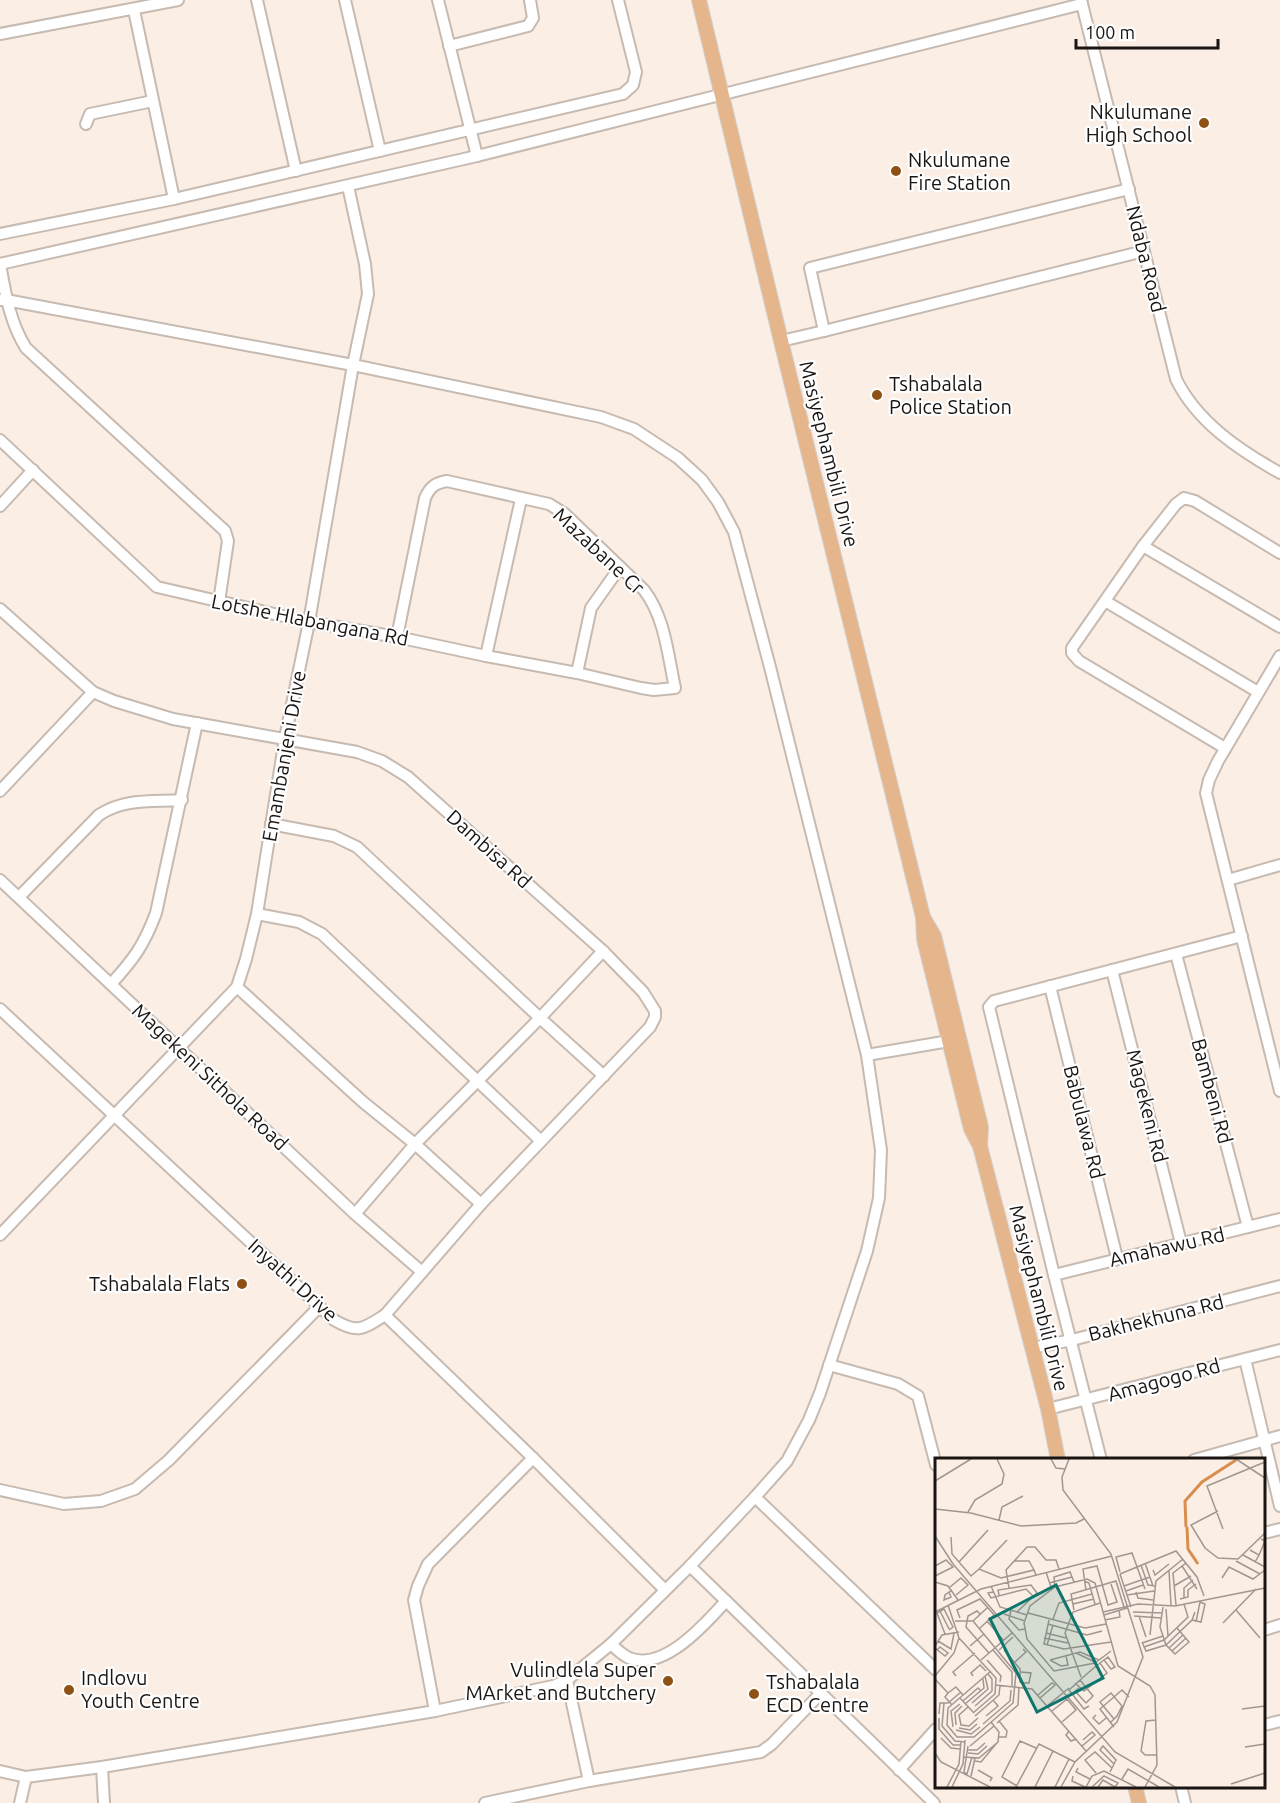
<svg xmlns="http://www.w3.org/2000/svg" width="1280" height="1803" viewBox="0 0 1280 1803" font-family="Ubuntu,sans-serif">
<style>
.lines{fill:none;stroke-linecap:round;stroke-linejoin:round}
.minor-casing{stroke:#c6bab1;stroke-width:14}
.major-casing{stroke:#d1d0d0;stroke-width:16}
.minor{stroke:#fff;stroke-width:10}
.major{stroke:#e5b68c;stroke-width:14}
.poi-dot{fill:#8e5113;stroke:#fefefe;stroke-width:2}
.labels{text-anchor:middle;stroke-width:4.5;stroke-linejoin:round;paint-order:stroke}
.poi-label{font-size:20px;fill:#1a1512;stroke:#fefefe;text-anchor:start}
.street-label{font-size:20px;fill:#1a1512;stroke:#fefefe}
.inset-river{fill:none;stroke:#d88e4e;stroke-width:3}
.inset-road{fill:none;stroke:#a19791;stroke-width:1.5}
.view{fill:#0f766e;fill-opacity:0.15;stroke:#0f766e;stroke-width:3}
.inset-edge{fill:none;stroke:#1a1512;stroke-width:3}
</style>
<rect width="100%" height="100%" fill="#fbeee5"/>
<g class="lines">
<g class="minor-casing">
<g id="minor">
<polyline points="257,0 296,171"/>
<polyline points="345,0 380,151"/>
<polyline points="438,0 477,156"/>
<path d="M1081 0 1176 379C1197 422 1239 450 1280 473"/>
<polyline points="134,10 174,199"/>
<polyline points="0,34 178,0"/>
<polyline points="449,46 528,26 533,18 530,0"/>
<polyline points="86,124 90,114 153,101"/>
<polyline points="1129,189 810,268 824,331 1144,251"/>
<polyline points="0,234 174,199 623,94 633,85 636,72 618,0"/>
<polyline points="0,264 477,156 1082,4"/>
<path d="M0 264C5 292 10 323 26 348L225 531 228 541 219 602"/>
<polyline points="0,300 6,300 353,365 601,417 634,429 678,458 702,480 718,502 734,532 770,667 867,1055 881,1150 879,1198 867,1251 820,1393 809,1420 787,1461 755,1497 690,1566 611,1644 567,1680 553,1686 435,1711 102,1767 26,1777 0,1771"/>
<polyline points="781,341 824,331"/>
<path d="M0 440 157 587 309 622 397 637 486 656 577 673 641 688 654 690 675 688C668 656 665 617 644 590L565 514 549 504 447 481C435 483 430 487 425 498L397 637"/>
<polyline points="0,506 33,470"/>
<polyline points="1143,546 1280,627"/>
<polyline points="1105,601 1258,692"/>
<polyline points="0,609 93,692 114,701 173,719 357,752 382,761 408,777 603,951 643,992 655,1011 655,1017 650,1027 481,1204 385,1315"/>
<polyline points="486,656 521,499"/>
<polyline points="1280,656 1218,761 1209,780 1206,793 1280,1091"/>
<polyline points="577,673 591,608 620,567"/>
<polyline points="1225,748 1079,661 1072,653 1072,648 1143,546 1176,504 1184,498 1195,501 1280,553"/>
<polyline points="0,791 93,692"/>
<polyline points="271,824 334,836 357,847 540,1018 604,1076"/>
<polyline points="0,880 355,1214 422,1272"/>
<polyline points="1228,880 1280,865"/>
<path d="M19 897 99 815C124 798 152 802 182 800"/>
<polyline points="257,914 299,922 322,934 541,1141"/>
<polyline points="1176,954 1248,1227"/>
<polyline points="1112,970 1181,1243"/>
<path d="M111 984C134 959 144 945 156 913L197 723"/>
<polyline points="1050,986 1117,1258"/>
<polyline points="237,987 363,1102 415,1144 481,1204"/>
<path d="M0 1009 334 1320C358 1334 363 1329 385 1315L533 1458 665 1590"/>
<polyline points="867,1055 955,1040"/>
<polyline points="355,1214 415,1144 540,1018 603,951"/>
<polyline points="0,1235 237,987 246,959 257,914 285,738 309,622 353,365 368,294 365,264 348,186"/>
<polyline points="1054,1275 1280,1219"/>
<polyline points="1032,1348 1072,1340 1280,1286"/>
<polyline points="1245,1359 1280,1506"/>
<polyline points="829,1365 898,1384 918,1396 936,1465"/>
<polyline points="1048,1409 1280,1350"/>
<polyline points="1101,1460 1054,1275 989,1007 994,1001 1242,936"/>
<polyline points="1194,1460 1280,1436"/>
<polyline points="0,1490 64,1504 101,1501 135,1489 169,1460 319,1307"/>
<polyline points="755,1497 936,1670"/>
<polyline points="1264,1533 1280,1529"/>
<polyline points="690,1566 934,1803"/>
<polyline points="1264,1630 1280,1625"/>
<path d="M611 1644C616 1649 623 1655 629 1658 664 1672 706 1623 726 1601"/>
<polyline points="567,1680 589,1781"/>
<polyline points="435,1711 414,1600 418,1586 428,1564 533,1458"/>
<polyline points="1264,1725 1280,1721"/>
<polyline points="102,1767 104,1803"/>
<polyline points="899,1770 936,1729"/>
<polyline points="1181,1786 1185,1803"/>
<polyline points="20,1803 26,1777"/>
<polyline points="485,1803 589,1781 761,1752 772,1744 820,1694"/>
</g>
</g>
<g class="major-casing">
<g id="major">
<polyline points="699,0 781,341 923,917 924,939 971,1129 980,1146 1048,1409 1058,1460"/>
<polyline points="924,919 934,936 981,1127 980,1146"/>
<polyline points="1135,1786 1139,1803"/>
</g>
</g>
<use href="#minor" class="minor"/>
<use href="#major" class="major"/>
</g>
<g class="poi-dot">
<circle cx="1204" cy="123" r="6"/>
<circle cx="896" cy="171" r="6"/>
<circle cx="877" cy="395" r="6"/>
<circle cx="242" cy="1284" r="6"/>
<circle cx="668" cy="1681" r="6"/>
<circle cx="69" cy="1690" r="6"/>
<circle cx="754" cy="1694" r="6"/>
</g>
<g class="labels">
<g class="poi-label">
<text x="1192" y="119" text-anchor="end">Nkulumane<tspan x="1192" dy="23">High School</tspan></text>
<text x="908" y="167">Nkulumane<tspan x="908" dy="23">Fire Station</tspan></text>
<text x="889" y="391">Tshabalala<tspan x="889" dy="23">Police Station</tspan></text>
<text x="230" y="1291" text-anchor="end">Tshabalala Flats</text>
<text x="656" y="1677" text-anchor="end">Vulindlela Super<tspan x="656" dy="23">MArket and Butchery</tspan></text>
<text x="81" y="1685">Indlovu<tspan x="81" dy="23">Youth Centre</tspan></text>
<text x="766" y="1689">Tshabalala<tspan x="766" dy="23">ECD Centre</tspan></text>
</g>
<g class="street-label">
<text transform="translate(1146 259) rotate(76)" y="7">Ndaba Road</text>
<text transform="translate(829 454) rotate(76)" y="7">Masiyephambili Drive</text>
<text transform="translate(599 551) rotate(43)" y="7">Mazabane Cr</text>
<text transform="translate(310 620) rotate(11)" y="7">Lotshe Hlabangana Rd</text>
<text transform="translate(284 756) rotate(-80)" y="7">Emambanjeni Drive</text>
<text transform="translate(489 849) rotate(42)" y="7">Dambisa Rd</text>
<text transform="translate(210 1077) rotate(43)" y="7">Magekeni Sithola Road</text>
<text transform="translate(1212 1091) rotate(75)" y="7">Bambeni Rd</text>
<text transform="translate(1147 1106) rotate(76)" y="7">Magekeni Rd</text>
<text transform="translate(1084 1122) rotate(76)" y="7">Babulawa Rd</text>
<text transform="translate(1167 1247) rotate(-13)" y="7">Amahawu Rd</text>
<text transform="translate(293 1280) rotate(42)" y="7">Inyathi Drive</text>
<text transform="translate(1039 1298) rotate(76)" y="7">Masiyephambili Drive</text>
<text transform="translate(1156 1318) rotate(-14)" y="7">Bakhekhuna Rd</text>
<text transform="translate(1164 1380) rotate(-15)" y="7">Amagogo Rd</text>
</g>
</g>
<g transform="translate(935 1458)">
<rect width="330" height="330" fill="#fbeee5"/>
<path class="inset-river" d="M251 69 250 43 267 24 301 2M252 69 253 91 263 106"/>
<path class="inset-road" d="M116 1 121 10 130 11M301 1 330 20M0 23 36 1M0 51 36 55 86 68 141 65 149 61M283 53 256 67 270 90 283 100 303 101 330 75M33 54 40 42 67 26 69 16 62 1M64 62 67 49 88 38M288 71 272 28 330 4M0 78 18 106 180 294 240 329M16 79 17 96 36 118 44 111 66 120 99 112 101 117M315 92 324 97 320 104M308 97 330 109M324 97 330 83 326 81M79 103H94L99 112M301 103 325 116M24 104 53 72M210 105 218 128M206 107 213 127 220 128M0 108 11 102 18 109 0 118M247 108 262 131M44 111 72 82M218 112 220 117 234 106M234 113 236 147M111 114 117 132M185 114 181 99 197 95 210 131M185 116 196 149M185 116 241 93 262 119 269 138M287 120 294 109 318 121 330 112M149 123 154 125 160 146M0 124 13 128 23 142M114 125 137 119M56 128 65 149 92 157M189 128 215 119M239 128 256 118M15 129 26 120 33 127 21 137M120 129 119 119 135 114 139 124M74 130 71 112 92 89H100L111 102H121L124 111M151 132 148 111 162 108 173 147 182 144 176 126M191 133 208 127M14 134 16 139 9 142 10 137 17 132M58 134 53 135 56 140 91 131 98 138M201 134 203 140 218 142M64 137 63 132 96 127 102 135 82 154M192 137 219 133M249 140V130L258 122M245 141 253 139V132L261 126M138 146 159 141M241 147 238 115 251 105M228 149 225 169 231 187 240 196 254 184 242 170M231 151 233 178M76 152 74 161 84 172 90 171M139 152 136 136 181 123 189 149M301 152 325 180M5 153 14 171M0 154 46 131 177 98M168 154 203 146 240 148 330 130M198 154 227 155M93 155 150 170 171 166M45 156 42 153 33 158 31 169 54 195M69 156 90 163M169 157 192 150M199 158 226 160M204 158 211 179M25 160 22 152 45 141 61 159M118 161 124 145 157 136M114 162 109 186 129 191 176 184M170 162 185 159 184 152M257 162 266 164 270 146 265 144M20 163H38L81 215 78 245 39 279H22L12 267 13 250 56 213M38 163 52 150M52 163 69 183M261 164 265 144M288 165 321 131M113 166 152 177 167 173M45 170 59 157M111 175 131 180M10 176 2 155 9 151 18 169 14 172M215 177 221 123 248 101M24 180 61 220 60 236 38 255M109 180 133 185M3 183 16 191 19 175M207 184 211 193 231 187 257 162 260 154M207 185 228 178M112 187 118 167M0 188 7 177 24 174M35 188 49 176M209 189 229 182 253 159 249 146M0 190 10 198 13 195 5 189 2 192M234 190 248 177M58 192 77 214V228M64 192 78 179M69 192 85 211V225M176 193 160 205 119 213 92 181 89 165 95 148 120 129 152 121 160 125 183 208 215 228 220 237 222 307 210 329M237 193 251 180M141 195 160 204M46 202 77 175M52 202 66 218 65 224M115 202 145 194 164 202M115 202 126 208 133 207 131 198M80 204 91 194 88 191M0 218 19 195 24 180 13 147M21 218 18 214 40 195M38 218 36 215 45 207 51 213M146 219 130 175 138 154 165 145M0 221 13 235M145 222 158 238 151 245M86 225H94L96 215 86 214M140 225 149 233 172 215 165 205M61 227 97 231 151 293M144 230 140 233 151 245M103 237 117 225 120 227 105 240M25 240 38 254M28 243 43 230 46 233M9 245 7 268 20 283 30 284M37 245 53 231 50 218M30 246 49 230 48 221M17 247 10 239 13 235 21 229 28 237M40 248 57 233V221L53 216M112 248 134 230M154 248 149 251 134 232 154 214 165 205 173 199 180 209 176 211 169 202M33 249 24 257 26 267 34 268 43 260M307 251 330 248M117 253 132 241 141 252 127 264M4 256 5 245H13L26 234M161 257 158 260 164 266 171 260M40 258 64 237 65 228M51 258 63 248 58 242M4 260V271L18 287H26M221 262 211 263 206 293 210 297H222M62 265 83 247 84 229M175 265 182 258 187 248 176 235 165 244 179 261M48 266 75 243 76 232M21 267 20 255 27 248M18 269 16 253 25 246M179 269 165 251 187 232 194 239M24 270 35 272 42 266M21 272 36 276 45 269M134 273 131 277 136 283 141 281M64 279H71L72 273 64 263M6 280 16 290 25 291M33 288 29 314 32 316 37 299M35 288 59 268M147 288 160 277 157 274 148 282M310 289 330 286M33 292H42L50 285M0 295 6 304 55 329M33 295 43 296 52 288M29 299 44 300 63 284 64 274 56 264M40 303 46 304 61 286M143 310 141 314 155 321M43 312 57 320 55 323M175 314 181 302 168 288 165 292 179 306M161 315 150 302 160 294 177 310M36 318 40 300M138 318 137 323 150 329M187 321 193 311 224 329M296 326 330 315M82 328 67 319 85 283 101 290M12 329 24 306 26 283M17 329 28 306 30 282M81 329 104 286 140 304M100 329 118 293M120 329 134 301M126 329 140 304 182 264 208 199 176 96 128 32 127 19 134 1M151 329 157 318 169 313 201 329M157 329 169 318 183 325 180 329M163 329 168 322 180 329"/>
<path class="view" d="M121 127 168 220 102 254 55 161Z"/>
<rect width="330" height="330" class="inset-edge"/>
</g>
<path d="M1076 39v9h142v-9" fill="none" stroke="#1a1512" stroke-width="3"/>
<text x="1085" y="39" font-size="18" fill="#1a1512" stroke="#fefefe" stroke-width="4.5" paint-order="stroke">100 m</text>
</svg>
